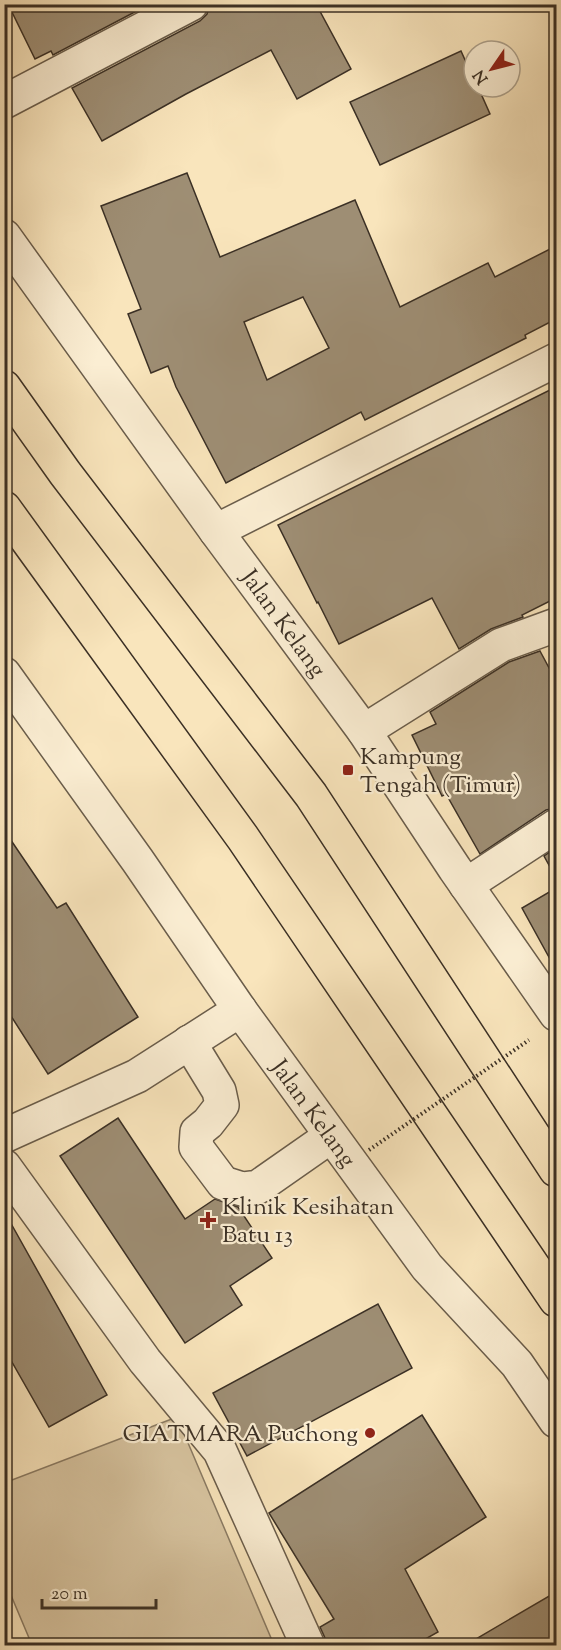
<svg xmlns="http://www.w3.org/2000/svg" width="561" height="1650" viewBox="0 0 561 1650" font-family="'Sorts Mill Goudy',serif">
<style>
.green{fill:#d9c6a2;stroke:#8a7b64;stroke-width:1.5}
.building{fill:#9e8e74;stroke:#3b3025;stroke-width:1.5;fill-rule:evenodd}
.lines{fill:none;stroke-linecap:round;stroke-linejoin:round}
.minor-casing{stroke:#6a5d4b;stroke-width:36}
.highway-casing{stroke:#3b3025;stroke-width:36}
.minor{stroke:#fbeed3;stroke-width:33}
.highway{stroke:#f9e5bc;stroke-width:33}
.path-bridge{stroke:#3b3025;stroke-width:4;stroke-dasharray:1.5 3;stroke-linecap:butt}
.poi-dot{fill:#8f2418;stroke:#fbeed3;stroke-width:2}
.labels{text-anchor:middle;stroke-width:4.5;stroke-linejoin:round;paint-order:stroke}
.street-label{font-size:24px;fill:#3b3025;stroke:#fbeed3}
.poi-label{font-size:24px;fill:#3b3025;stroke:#fbeed3;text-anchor:start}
</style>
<rect width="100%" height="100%" fill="#f9e5bc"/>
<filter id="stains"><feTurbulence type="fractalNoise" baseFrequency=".00333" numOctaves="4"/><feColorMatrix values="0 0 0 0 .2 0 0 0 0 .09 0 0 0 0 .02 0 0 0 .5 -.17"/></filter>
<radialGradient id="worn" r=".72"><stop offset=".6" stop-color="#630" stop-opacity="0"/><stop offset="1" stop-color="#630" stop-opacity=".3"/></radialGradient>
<polygon class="green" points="177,1417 274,1645 32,1645 5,1581 4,1483"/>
<g class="building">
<polygon points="8,4 150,4 53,55 51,51 35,59"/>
<polygon points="210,4 316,4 351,69 297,99 271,50 186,94 102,141 72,88 200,21 207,14"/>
<polygon points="461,51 474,80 474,87 478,87 490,114 380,165 350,102"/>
<path d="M187 173 220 257 355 200 400 307 488 263 495 277 556 246V319L525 335 526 338 365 420 361 412 226 483 176 387 168 366 151 373 128 314 141 309 101 206ZM303 297 329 348 267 380 244 322Z"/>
<polygon points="556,387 556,598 522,615 523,617 491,629 459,649 432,598 339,644 318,602 317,603 278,525"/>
<polygon points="540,651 556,681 556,808 546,810 480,854 446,794 442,796 412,735 436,724 430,712 509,662"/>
<polygon points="4,830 57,908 66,903 138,1017 48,1074 4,1005"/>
<polygon points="556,848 556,878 544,856"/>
<polygon points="556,888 556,970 522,908"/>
<polygon points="118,1118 185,1219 215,1199 238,1207 272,1258 230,1286 242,1305 185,1343 60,1156"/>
<polygon points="4,1211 107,1395 49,1427 4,1348"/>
<polygon points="378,1304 412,1368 247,1456 213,1393"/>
<polygon points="422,1415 486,1517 405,1569 438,1632 413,1646 326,1646 325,1638 320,1627 334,1619 269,1513"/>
<polygon points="556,1592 556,1646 464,1646"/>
</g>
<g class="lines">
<g class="minor-casing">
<g id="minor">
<polyline points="4,102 191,4"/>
<polyline points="4,236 216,531 364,731 455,869 556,1014"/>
<polyline points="216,531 556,360"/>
<polyline points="4,674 138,861 240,1010 427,1267 517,1364 556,1421"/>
<polyline points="364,731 501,645 556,625"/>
<polyline points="466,885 556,826"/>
<polyline points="189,1042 219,1091 222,1105 208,1123 197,1132 196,1147 223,1183 242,1189 258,1187 331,1136"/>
<polyline points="4,1136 137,1076 240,1010"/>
<polyline points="4,1166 145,1361 220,1451 308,1646"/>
</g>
</g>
<g class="highway-casing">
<g id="highway">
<polyline points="4,387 65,473 311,795 556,1170"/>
<polyline points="4,508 243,838 556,1300"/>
</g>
</g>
<use href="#minor" class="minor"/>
<use href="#highway" class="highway"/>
<polyline class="path-bridge" points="369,1150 529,1040"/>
</g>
<g class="poi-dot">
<rect x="342" y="764" width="12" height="12" rx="3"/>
<path d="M205 1211h6v6h6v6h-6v6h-6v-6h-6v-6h6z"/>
<circle cx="370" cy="1433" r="6"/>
</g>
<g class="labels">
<g class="street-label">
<text transform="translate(284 623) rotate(54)" y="8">Jalan Kelang</text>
<text transform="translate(314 1113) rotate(54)" y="8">Jalan Kelang</text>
</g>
<g class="poi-label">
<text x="360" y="764">Kampung<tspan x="360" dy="28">Tengah (Timur)</tspan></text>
<text x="222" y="1214">Klinik Kesihatan<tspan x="222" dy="28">Batu 13</tspan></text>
<text x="358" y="1441" text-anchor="end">GIATMARA Puchong</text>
</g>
</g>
<rect width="561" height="1650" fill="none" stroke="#f9e5bc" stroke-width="24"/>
<rect x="6" y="6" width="549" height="1638" fill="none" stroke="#3b3025" stroke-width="3"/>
<rect x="12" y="12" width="537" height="1626" fill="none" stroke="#3b3025" stroke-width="1.5"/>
<g transform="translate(492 69) rotate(235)"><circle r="28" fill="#fbeed3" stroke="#aea28d" stroke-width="1.5"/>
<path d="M0-4.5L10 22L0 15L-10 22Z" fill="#8f2418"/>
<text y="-9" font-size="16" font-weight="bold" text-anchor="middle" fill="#3b3025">N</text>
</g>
<path d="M42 1599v9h114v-9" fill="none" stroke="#3b3025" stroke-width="3"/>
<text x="51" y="1599" font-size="18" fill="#3b3025" stroke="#fbeed3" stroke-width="4.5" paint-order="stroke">20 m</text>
<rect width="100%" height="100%" filter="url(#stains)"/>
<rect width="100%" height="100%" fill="url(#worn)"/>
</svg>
